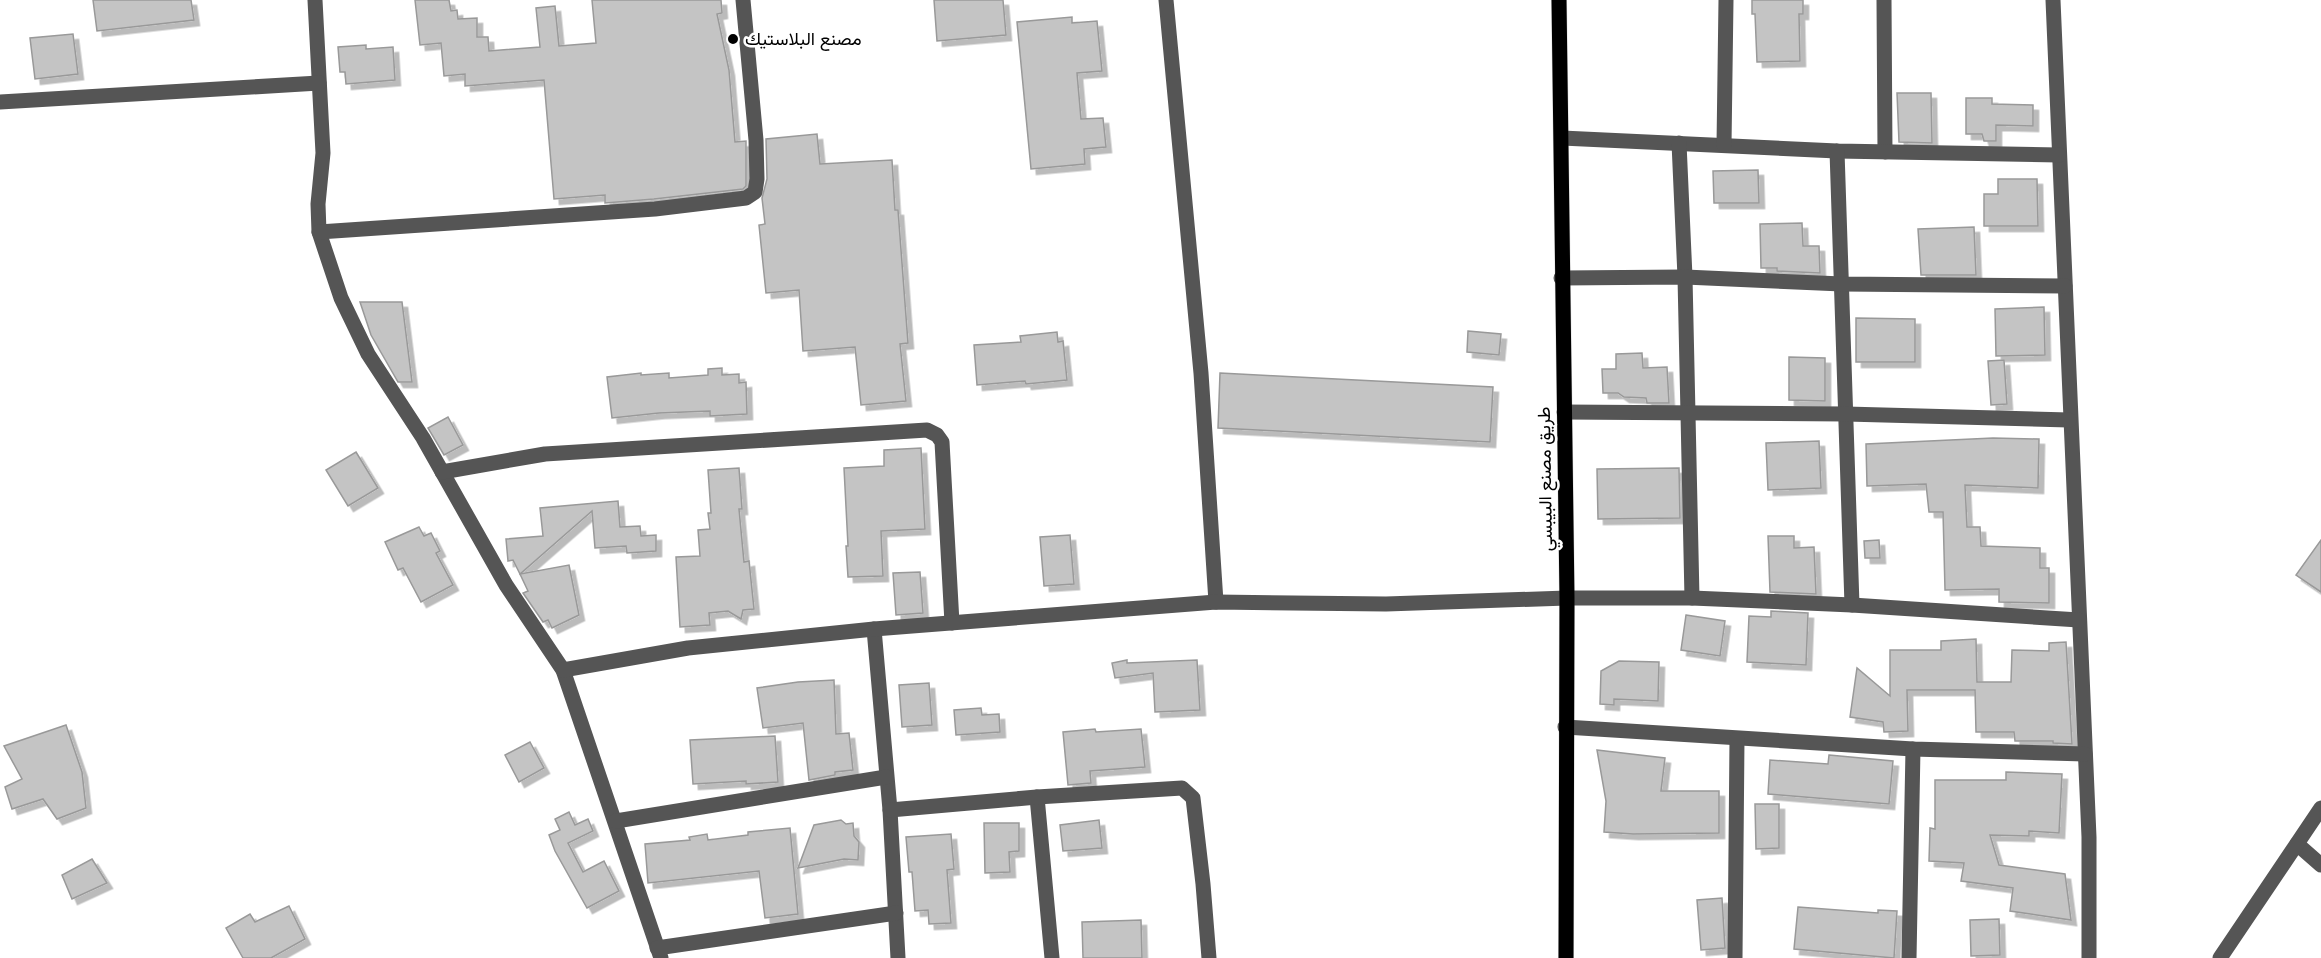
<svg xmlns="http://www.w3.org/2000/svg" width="2321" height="958" viewBox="0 0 2321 958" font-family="Mulish,Vazirmatn,sans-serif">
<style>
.building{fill:#c4c4c4;stroke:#999;stroke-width:1.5;filter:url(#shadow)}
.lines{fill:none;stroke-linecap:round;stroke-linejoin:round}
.major-casing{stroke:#dbdbdb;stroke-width:16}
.minor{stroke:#555;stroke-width:15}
.major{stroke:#000;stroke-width:15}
.poi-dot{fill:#000;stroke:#fff;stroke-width:2}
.labels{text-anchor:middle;stroke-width:5;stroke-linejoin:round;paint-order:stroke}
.poi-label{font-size:18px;fill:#000;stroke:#fff;text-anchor:start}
.street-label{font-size:18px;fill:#000;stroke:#fff}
</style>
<defs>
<filter id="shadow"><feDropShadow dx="5.5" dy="5.5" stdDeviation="0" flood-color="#0004"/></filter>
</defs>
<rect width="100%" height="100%" fill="#fff"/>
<g class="building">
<polygon points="93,0 191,0 194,20 97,31"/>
<polygon points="415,0 449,0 451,11 457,10 458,19 477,18 477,37 488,37 489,51 540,47 536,8 555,6 559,46 596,43 592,0 721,0 722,13 717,14 729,70 735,142 746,141 746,186 743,189 654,199 605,203 605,195 554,199 544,80 465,86 465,74 444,76 441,43 420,45"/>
<polygon points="934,0 1003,0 1006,35 937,41"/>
<polygon points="1752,0 1803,0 1803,14 1799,14 1800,61 1757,62 1755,14 1752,14"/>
<polygon points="1072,17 1072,23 1097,21 1102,71 1077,73 1081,119 1103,118 1106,147 1084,149 1085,164 1031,169 1017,22"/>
<polygon points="73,34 78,74 35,79 30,38"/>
<polygon points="366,45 366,49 393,47 395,80 346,84 345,72 340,72 338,47"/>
<polygon points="1897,93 1931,93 1932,143 1899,142"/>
<polygon points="1966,98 1992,98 1992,104 2033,105 2033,126 1996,125 1996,141 1984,141 1982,134 1966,134"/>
<polygon points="817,134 820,164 892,160 895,210 898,210 908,343 900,344 906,401 861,405 855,347 803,351 799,290 766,293 759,225 765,224 762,198 767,179 766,139"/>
<polygon points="1758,170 1759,203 1714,203 1713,171"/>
<polygon points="1998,179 2037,179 2038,226 1984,226 1984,194 1998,194"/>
<polygon points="1802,223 1803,246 1819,246 1820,273 1777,271 1777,268 1761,268 1760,224"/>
<polygon points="1974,227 1976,275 1921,275 1918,229"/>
<polygon points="360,302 402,302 412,382 398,382 371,335"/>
<polygon points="2044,307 2045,355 1996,356 1995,309"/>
<polygon points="1856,318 1915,319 1915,362 1856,362"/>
<polygon points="1468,331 1501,334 1499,355 1467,352"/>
<polygon points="1057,332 1058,342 1063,341 1067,380 1026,384 1025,381 977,385 974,345 1021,342 1020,336"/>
<polygon points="1642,353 1643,368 1667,367 1669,403 1647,403 1646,398 1624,397 1618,393 1603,393 1602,369 1616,369 1616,354"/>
<polygon points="1789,357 1825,358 1825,401 1789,400"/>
<polygon points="2004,360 2007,404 1991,405 1988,361"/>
<polygon points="722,368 722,375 739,374 739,383 746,382 747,414 710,416 710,411 659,413 612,418 607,377 641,373 641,375 669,373 669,378 708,375 708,369"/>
<polygon points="1220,373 1493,387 1490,442 1218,428"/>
<polygon points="448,417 463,445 444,455 428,428"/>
<polygon points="1993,438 2039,439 2038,488 1965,485 1967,527 1980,527 1981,546 2040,548 2040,568 2049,568 2049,603 1999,602 1999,589 1945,590 1943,512 1929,512 1926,484 1867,486 1866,444"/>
<polygon points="1819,441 1821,488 1768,490 1766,443"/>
<polygon points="921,448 925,529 881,531 883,576 848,577 846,546 848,546 844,468 884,466 884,450"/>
<polygon points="356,452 378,488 348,506 326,470"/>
<polygon points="739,468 742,509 739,509 744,562 749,561 754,609 743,610 741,619 728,611 709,613 710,625 680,627 676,557 700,556 698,530 710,529 708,513 711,513 708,470"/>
<polygon points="1679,468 1680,518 1598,519 1597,469"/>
<polygon points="618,501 620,527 640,526 641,536 656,535 656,551 627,553 626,546 595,548 592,511 520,574 513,560 508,561 506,539 543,536 540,508"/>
<polygon points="419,527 424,536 431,533 440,551 436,553 453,585 421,602 403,568 398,570 385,542"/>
<polygon points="1070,535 1074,584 1044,586 1040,537"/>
<polygon points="1768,536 1794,536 1794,548 1814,547 1816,594 1770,592"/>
<polygon points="1879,540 1880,558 1865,558 1864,541"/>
<polygon points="2321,540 2321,592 2296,575"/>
<polygon points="569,565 579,615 552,628 548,620 543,622 523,593 528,591 520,574"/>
<polygon points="920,572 923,613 896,615 893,573"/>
<polygon points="1771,611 1808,613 1806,665 1747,662 1749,616 1771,617"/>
<polygon points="1686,615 1725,621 1720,656 1681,650"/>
<polygon points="1976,639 1977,682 2011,682 2012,650 2049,651 2049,643 2066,642 2072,744 2053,743 2053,741 2015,741 2014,732 1976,732 1975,690 1907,690 1908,731 1884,732 1883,722 1850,717 1857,668 1890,696 1890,650 1941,650 1941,641"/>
<polygon points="1127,660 1127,663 1197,660 1200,710 1155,712 1153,673 1115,678 1112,663"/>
<polygon points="1619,661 1659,662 1658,701 1614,699 1614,705 1600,704 1601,671"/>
<polygon points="834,680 836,734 849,733 853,770 835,772 835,775 809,780 803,723 763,728 757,688 798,682"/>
<polygon points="929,683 932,725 902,727 899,685"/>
<polygon points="981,708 982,715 999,714 1000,732 956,735 954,710"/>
<polygon points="66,725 82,772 86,808 57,819 43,799 12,809 5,787 22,779 4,746"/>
<polygon points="1095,729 1096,732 1141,729 1145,767 1090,771 1091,783 1068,785 1063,732"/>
<polygon points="775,736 778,782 746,784 746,781 693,784 690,740"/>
<polygon points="530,742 544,768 519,782 505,755"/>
<polygon points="1597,750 1665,758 1661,791 1719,791 1719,833 1633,834 1604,832 1606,801"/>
<polygon points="1829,755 1893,761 1889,804 1768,794 1770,760 1828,764"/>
<polygon points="2006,772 2062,774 2059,833 2029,831 2029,836 1990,835 1999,865 2065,874 2071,920 2010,911 2013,888 1961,881 1964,863 1929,861 1930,828 1935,829 1935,780 2006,780"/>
<polygon points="1755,804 1779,804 1779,848 1756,849"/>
<polygon points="569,812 575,825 588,819 593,831 568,843 583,872 604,861 619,891 587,908 555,851 549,835 560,830 555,819"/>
<polygon points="841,820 846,824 853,823 854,836 859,842 858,860 844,859 798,868 814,825"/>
<polygon points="1099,820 1102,848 1063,851 1060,825"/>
<polygon points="984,823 1019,823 1019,851 1009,852 1010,872 985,873"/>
<polygon points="790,828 798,914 765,918 759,871 648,883 645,844 690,840 689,837 707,834 708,840 748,835 748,832"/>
<polygon points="951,834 954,869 947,870 951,923 929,924 928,910 915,911 912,872 909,872 906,837"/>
<polygon points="92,859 107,883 72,899 62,875"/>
<polygon points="1722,898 1725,948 1701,950 1697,900"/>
<polygon points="289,906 305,939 271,958 243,958 226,928 250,914 255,922"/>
<polygon points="1798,907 1878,913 1878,910 1897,911 1894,958 1794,949"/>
<polygon points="1999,919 2000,955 1971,956 1970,920"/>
<polygon points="1141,920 1142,958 1083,958 1082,922"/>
</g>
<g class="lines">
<g class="major-casing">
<polyline id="major" points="1559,0 1567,598 1566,958"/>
</g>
<g class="minor">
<polyline points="315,0 323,153 318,204 319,232 341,298 368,354 423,438 506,585 563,670 661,958"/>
<polyline points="1166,0 1201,373 1216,602"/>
<polyline points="1884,0 1885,152"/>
<polyline points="2053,0 2089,837 2089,958"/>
<polyline points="0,102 319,83"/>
<polyline points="1562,138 1837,151 2059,155"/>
<polyline points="1679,143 1685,277 1692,598"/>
<polyline points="1724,145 1726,0"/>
<polyline points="1837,151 1852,605"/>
<polyline points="319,232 655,209 746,198 755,192 757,179 756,140 743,0"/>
<polyline points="1561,278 1685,277 1842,284 2065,286"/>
<polyline points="1564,412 1846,414 2069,420"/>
<polyline points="442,472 545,454 927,430 937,435 942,442 952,623"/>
<polyline points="874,629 890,810 898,958"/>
<polyline points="563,670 688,648 874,629 1216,602 1386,604 1567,598 1692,598 1852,605 2079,620"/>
<polyline points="1565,727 1913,749 2085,754"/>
<polyline points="1037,797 1052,958"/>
<polyline points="890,810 1037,797 1182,788 1193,798 1203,884 1209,958"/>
<polyline points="616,821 886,777"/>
<polyline points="2297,844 2321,865"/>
<polyline points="657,948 896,913"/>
<polyline points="1735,958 1737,739"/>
<polyline points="1909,958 1913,749"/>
<polyline points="2220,958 2321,808"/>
</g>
<use href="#major" class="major"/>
</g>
<circle class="poi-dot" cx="733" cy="39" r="6"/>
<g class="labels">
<g class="poi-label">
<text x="745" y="45">مصنع البلاستيك</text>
</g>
<g class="street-label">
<text transform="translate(1545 479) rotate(-91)" y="6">طريق مصنع البيبسي</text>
</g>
</g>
</svg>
